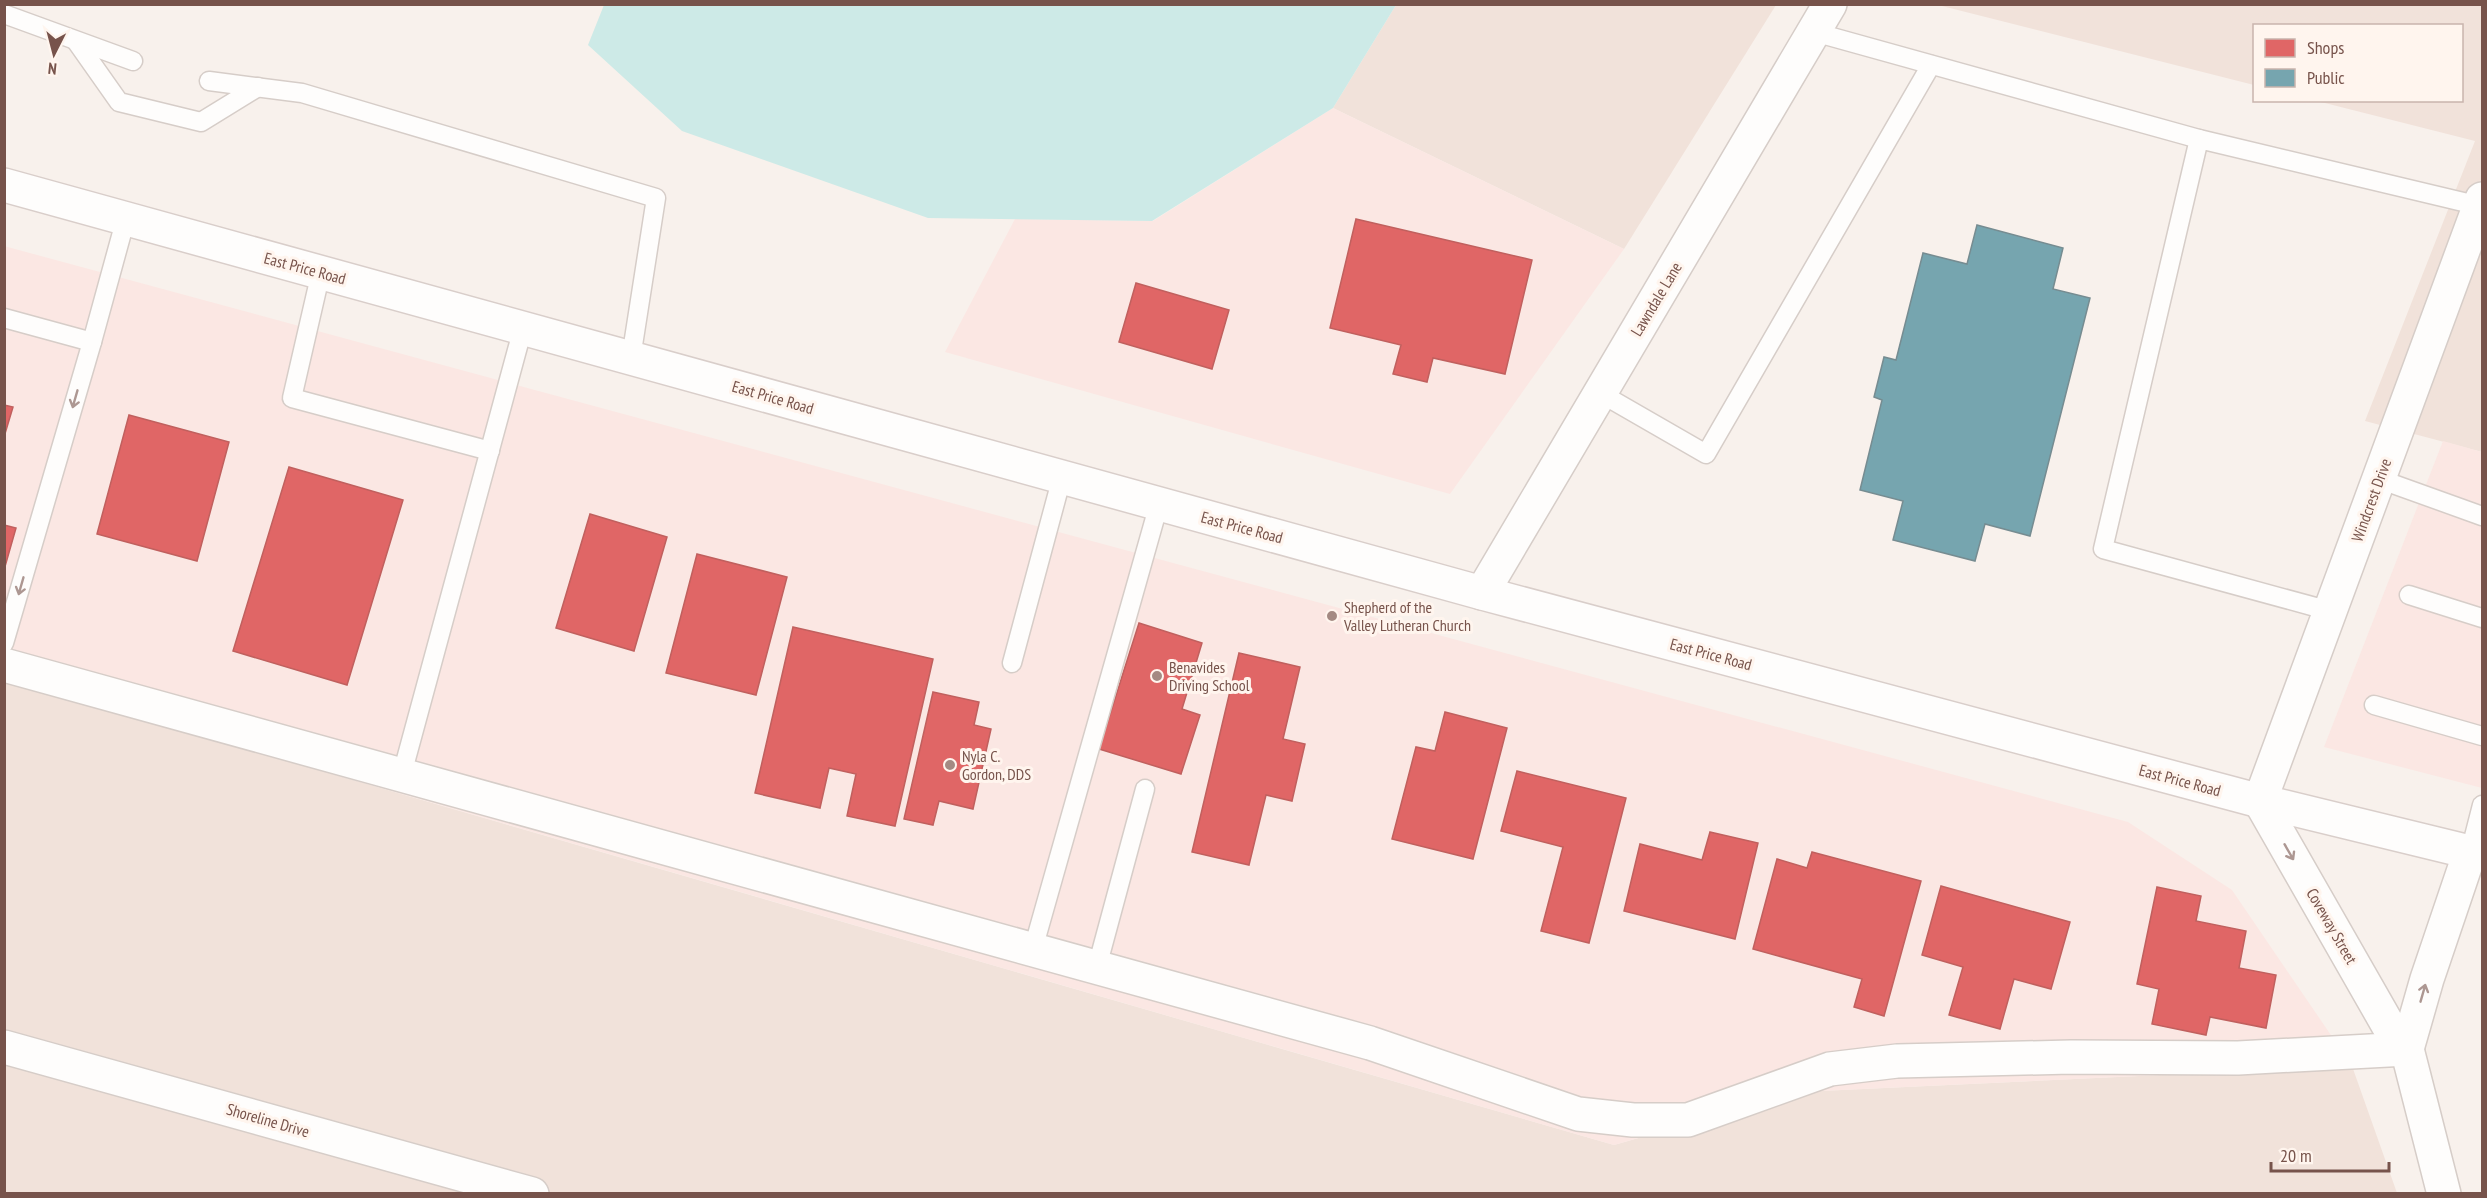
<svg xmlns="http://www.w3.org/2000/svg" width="2487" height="1198" viewBox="0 0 2487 1198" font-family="'PT Sans Narrow',sans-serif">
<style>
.residential{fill:#f1e2da}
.commercial{fill:#fbe7e3}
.water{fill:#cdeae7}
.shops{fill:#e06666;stroke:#c0605e;stroke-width:1.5}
.public{fill:#76a5af;stroke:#768c91;stroke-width:1.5}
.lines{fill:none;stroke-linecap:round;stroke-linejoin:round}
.lane-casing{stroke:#d6cdc8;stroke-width:21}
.street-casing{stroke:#d6cdc8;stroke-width:36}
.secondary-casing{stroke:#d9ceca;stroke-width:36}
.lane{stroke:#fefdfc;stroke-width:18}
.street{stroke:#fefdfc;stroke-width:33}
.secondary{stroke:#fefdfc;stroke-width:33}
.oneway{stroke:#ad9792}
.poi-dot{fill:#a48a83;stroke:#fff5ee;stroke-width:2}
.labels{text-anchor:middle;stroke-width:6;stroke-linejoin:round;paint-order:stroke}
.street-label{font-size:16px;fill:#77534b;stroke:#fff5ee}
.poi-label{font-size:16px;fill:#77534b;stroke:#fff5ee;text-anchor:start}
</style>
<rect width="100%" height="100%" fill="#f8f1ec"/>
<g class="residential">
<polygon points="1396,5 1776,5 1624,249 1333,108"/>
<polygon points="1938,5 2482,5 2482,452 2365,421 2475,141 2317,101 2462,100 2462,26 2254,26 2254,85"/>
<polygon points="4,679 1614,1145 1799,1092 2352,1066 2397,1193 5,1193"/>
</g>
<g class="commercial">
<polygon points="1333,108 1624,249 1450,494 945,352 1015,219 1153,221"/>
<polygon points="4,246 2128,822 2232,890 2352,1066 1799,1092 1614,1145 5,679"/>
<polygon points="2443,441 2482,452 2482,788 2324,747"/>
</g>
<polygon class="water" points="604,5 604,4 1396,5 1333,108 1152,221 928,218 682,131 588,45"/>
<g class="shops">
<polygon points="1356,219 1532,260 1505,374 1433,358 1427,382 1393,374 1401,345 1330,328"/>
<polygon points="1136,283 1229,310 1212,369 1119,342"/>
<polygon points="4,405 13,407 4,437"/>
<polygon points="129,415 229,442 197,561 97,534"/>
<polygon points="289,467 403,500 347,685 233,651"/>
<polygon points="590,514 667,537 634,651 556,628"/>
<polygon points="4,525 16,528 4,570"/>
<polygon points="697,554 787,577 756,695 666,673"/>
<polygon points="1139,623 1202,643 1182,709 1200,715 1181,774 1099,749"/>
<polygon points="793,627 933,659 895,826 847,816 856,774 829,768 820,808 755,793"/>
<polygon points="1239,653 1300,667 1283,739 1305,744 1292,801 1266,795 1249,865 1192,852"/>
<polygon points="933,692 979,702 974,725 991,729 973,809 939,801 933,825 904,819"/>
<polygon points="1445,712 1507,728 1473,859 1392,839 1416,747 1435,751"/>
<polygon points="1517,771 1626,798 1589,943 1541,931 1563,847 1501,831"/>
<polygon points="1710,832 1758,843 1735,939 1624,911 1640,844 1702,860"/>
<polygon points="1812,852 1921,881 1884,1016 1854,1007 1862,979 1753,949 1777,859 1807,868"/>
<polygon points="1941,886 2070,922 2051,989 2014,979 2000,1029 1949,1015 1963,967 1922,955"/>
<polygon points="2157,887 2201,896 2196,921 2246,931 2239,968 2276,975 2266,1028 2210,1017 2206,1035 2152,1024 2159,989 2137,984"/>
</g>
<polygon class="public" points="1977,225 2063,248 2053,289 2090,298 2030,536 1985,524 1975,561 1893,540 1903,501 1860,490 1882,400 1874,397 1884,357 1896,360 1923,253 1967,264"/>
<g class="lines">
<g class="lane-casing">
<g id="lane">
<polyline points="4,14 133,61"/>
<polyline points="1814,32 2199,139"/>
<polyline points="76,41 119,102 201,122 258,87"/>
<polyline points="209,81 302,93 656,198 631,358"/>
<polyline points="321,272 292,398 490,451"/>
<polyline points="4,318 92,342 126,218"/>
<polyline points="1600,393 1706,454 1931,65"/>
<polyline points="2379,479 2482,516"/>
<polyline points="2409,595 2482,618"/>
<polyline points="2330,611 2103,549 2199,139 2480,206"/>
<polyline points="4,643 92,342"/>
<polyline points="1012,663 1062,477"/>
<polyline points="2374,705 2482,736"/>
<polyline points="402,774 523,328"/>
<polyline points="2470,852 2482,805"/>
<polyline points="1033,949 1159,504"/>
<polyline points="1097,967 1145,789"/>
</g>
</g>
<g class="street-casing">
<g id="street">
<polyline points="1482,593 1830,4"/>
<polyline points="4,665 1370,1043 1578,1114 1633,1120 1688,1120 1830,1069 1897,1061 2071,1057 2238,1058 2407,1049"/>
<polyline points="4,1047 532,1194"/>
<polyline points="2407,1049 2427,979 2470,852"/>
<polyline points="2444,1194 2407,1049 2388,1025 2260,801 2482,199"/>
</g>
</g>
<g class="secondary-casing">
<polyline id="secondary" points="4,185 1482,593 2260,801 2482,855"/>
</g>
<use href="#lane" class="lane"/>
<use href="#street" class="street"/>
<use href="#secondary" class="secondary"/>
</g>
<defs><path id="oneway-shaft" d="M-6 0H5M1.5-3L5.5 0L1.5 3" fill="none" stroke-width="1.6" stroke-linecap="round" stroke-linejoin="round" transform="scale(1.5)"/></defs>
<g class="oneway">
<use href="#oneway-shaft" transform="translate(75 399) rotate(106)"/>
<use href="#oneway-shaft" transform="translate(21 586) rotate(106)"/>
<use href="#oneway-shaft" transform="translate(2289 852) rotate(60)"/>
<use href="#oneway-shaft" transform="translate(2423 993) rotate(-74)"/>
</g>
<g class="poi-dot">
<circle cx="1332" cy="616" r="6"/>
<circle cx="1157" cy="676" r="6"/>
<circle cx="950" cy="765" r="6"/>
</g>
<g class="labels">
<g class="street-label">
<text transform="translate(305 268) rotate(15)" y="6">East Price Road</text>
<text transform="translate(1656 299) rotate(-59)" y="6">Lawndale Lane</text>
<text transform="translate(773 397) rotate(16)" y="6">East Price Road</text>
<text transform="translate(2371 500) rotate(-70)" y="6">Windcrest Drive</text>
<text transform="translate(1242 527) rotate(15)" y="6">East Price Road</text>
<text transform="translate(1711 654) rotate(15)" y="6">East Price Road</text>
<text transform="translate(2180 780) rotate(15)" y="6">East Price Road</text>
<text transform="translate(2332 926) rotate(60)" y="6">Coveway Street</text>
<text transform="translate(268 1120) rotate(16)" y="6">Shoreline Drive</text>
</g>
<g class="poi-label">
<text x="1344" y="613">Shepherd of the<tspan x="1344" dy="18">Valley Lutheran Church</tspan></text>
<text x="1169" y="673">Benavides<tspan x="1169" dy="18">Driving School</tspan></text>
<text x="962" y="762">Nyla C.<tspan x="962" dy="18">Gordon, DDS</tspan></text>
</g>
</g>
<rect width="2487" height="1198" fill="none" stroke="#77534b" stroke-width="12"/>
<rect x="2253" y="24" width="210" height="78" fill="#fff5ee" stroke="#c9b4ad" stroke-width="1.5"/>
<rect x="2265" y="39" width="30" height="18" fill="#e06666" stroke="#c9b4ad" stroke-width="1.5"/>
<text x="2307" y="54" font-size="18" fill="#77534b">Shops</text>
<rect x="2265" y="69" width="30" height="18" fill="#76a5af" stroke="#c9b4ad" stroke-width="1.5"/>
<text x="2307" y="84" font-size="18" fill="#77534b">Public</text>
<g transform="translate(54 54) rotate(186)" stroke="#fff5ee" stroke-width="4.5" paint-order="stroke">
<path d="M0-4.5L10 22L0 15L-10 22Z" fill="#77534b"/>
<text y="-9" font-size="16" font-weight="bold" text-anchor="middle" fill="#77534b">N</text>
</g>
<path d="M2271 1162v9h118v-9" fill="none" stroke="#77534b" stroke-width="3"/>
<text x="2280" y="1162" font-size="18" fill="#77534b" stroke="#fff5ee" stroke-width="4.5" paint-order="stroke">20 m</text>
</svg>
